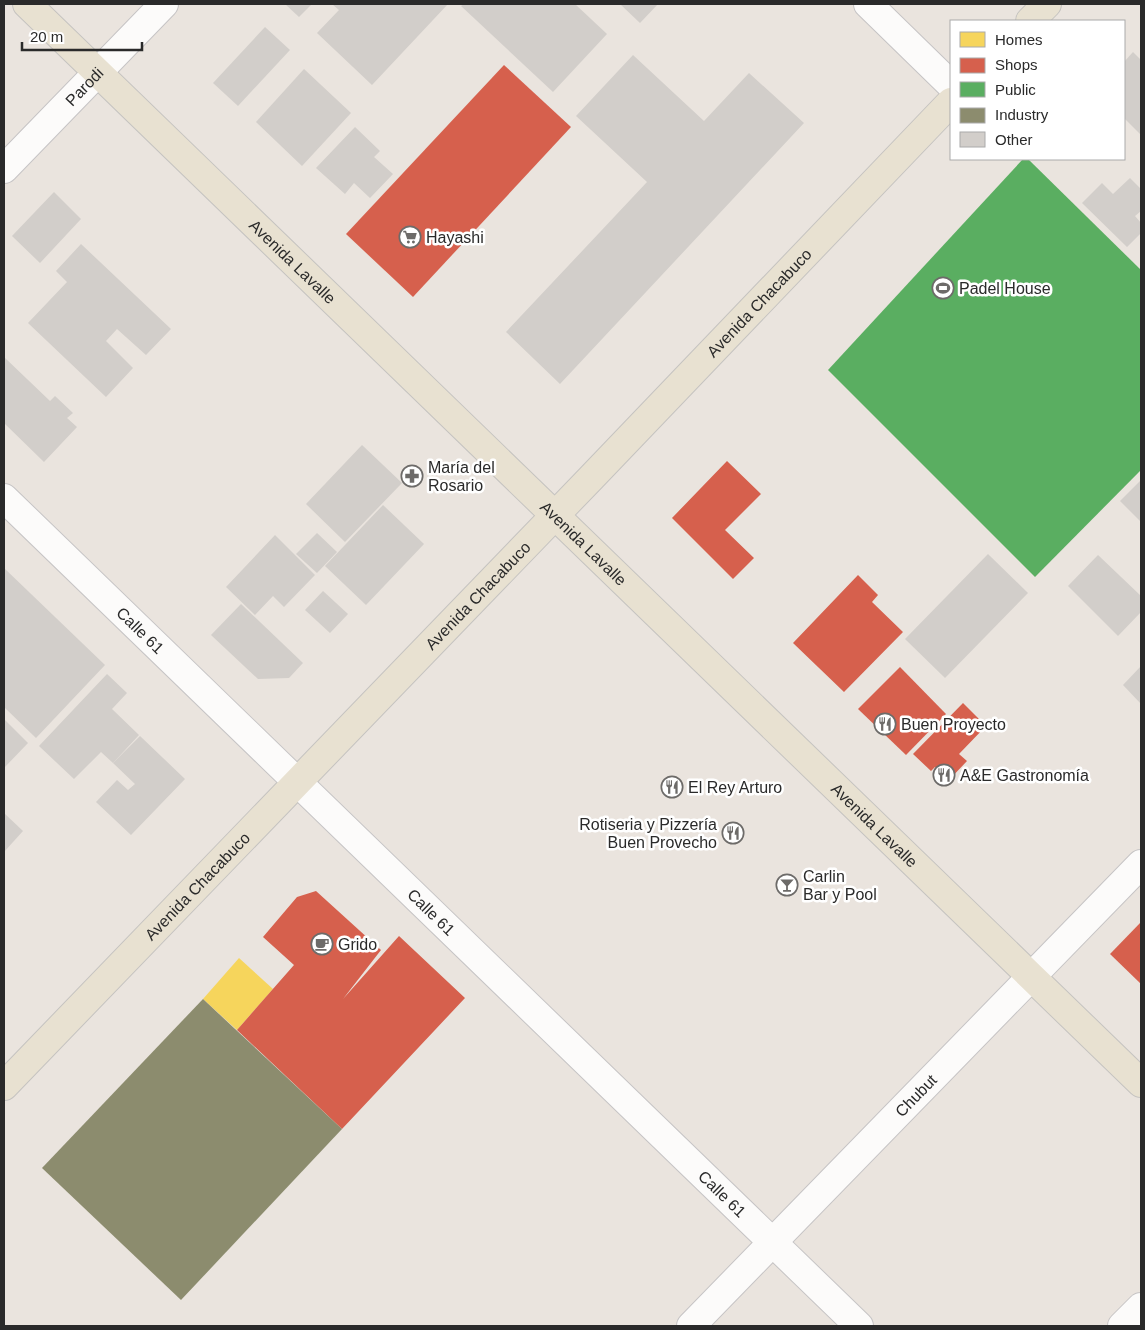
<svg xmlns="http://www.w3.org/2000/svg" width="1145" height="1330" viewBox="0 0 1145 1330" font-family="Arial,sans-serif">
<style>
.homes{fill:#f6d55c}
.shops{fill:#d6604d}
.public{fill:#5aae61}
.industry{fill:#8c8c6e}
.building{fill:#d2ceca}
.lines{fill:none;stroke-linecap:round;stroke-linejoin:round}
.street-casing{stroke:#c6c4c5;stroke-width:30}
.primary-casing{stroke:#c5c3c0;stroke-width:30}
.street{stroke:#fcfbfa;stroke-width:28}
.primary{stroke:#e8e1d1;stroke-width:28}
.labels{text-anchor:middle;stroke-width:5;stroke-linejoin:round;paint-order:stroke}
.street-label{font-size:16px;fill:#2a2a2a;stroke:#fff}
.poi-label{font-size:16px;fill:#2a2a2a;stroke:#fff;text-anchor:start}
</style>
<rect width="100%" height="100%" fill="#eae4de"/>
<polygon class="homes" points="239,958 273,989 237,1030 203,999"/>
<g class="shops">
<polygon points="504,65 571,127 413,297 346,234"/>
<polygon points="727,461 761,494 725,530 754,558 733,579 672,518"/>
<polygon points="858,575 878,595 872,602 903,632 844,692 793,643"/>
<polygon points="900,667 946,714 906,755 858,709"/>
<polygon points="963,703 986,726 959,754 967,761 949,780 935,767 931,771 913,754"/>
<polygon points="316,891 381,950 343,999 399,936 465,998 342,1129 237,1030 294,965 263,937 297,897"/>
<polygon points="1141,922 1141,984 1110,954"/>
</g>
<polygon class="public" points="1023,159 1028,159 1141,270 1141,470 1035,577 828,370"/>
<polygon class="industry" points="203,999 342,1129 181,1300 42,1168"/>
<g class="building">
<polygon points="285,4 312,4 299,17"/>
<polygon points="332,4 448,4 372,85 317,33 339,10"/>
<polygon points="464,4 575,4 607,34 553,92 461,6"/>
<polygon points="620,4 658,4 640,23"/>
<polygon points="265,27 290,50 238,106 213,83"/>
<polygon points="1133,52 1141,60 1141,135 1124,118 1124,62"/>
<polygon points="633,55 704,121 749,73 804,123 560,384 506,332 647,182 576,116"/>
<polygon points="304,69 351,113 302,166 256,122"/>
<polygon points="355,127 380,151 374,157 393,174 370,198 354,183 345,194 316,168"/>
<polygon points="1130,178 1141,189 1141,211 1135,216 1141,223 1141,233 1127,247 1082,203 1102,183 1113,194"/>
<polygon points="54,192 81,219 40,263 12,236"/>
<polygon points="81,244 171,329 146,355 117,329 106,341 133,368 106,397 28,323 67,282 56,271"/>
<polygon points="4,357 50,401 55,396 73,413 67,418 77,427 44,462 4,423"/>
<polygon points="362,445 402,483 345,542 306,504"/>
<polygon points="1141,480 1141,522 1120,501"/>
<polygon points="383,505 424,544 366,605 325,566"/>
<polygon points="317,533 337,552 317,573 296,554"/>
<polygon points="275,535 315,575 284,607 273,596 255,615 226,587"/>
<polygon points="988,554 1028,593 945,678 905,639"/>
<polygon points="1098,555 1141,596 1141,612 1118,636 1068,586"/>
<polygon points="4,568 105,665 36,738 4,707"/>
<polygon points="323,591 348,614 330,633 305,610"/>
<polygon points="241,604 303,663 289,678 258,679 211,635"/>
<polygon points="1141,666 1141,704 1123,685"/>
<polygon points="107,674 127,693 112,709 139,735 113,763 101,752 74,779 39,746"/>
<polygon points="4,719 28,743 4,768"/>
<polygon points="140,736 185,779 131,835 96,802 117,780 128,790 135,784 113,763"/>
<polygon points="4,813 23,831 4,852"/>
</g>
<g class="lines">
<g class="street-casing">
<g id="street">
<polyline points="868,4 951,85"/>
<path id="s1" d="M4 169 164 4"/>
<path id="s2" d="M4 498 859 1326"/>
<path id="s3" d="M691 1326 1141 864"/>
<polyline points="1122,1326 1141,1307"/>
</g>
</g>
<g class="primary-casing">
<g id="primary">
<path id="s4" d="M27 4 1141 1083"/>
<polyline points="1030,21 1047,4"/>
<path id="s5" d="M4 1086 591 478 951 102"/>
</g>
</g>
<use href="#street" class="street"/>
<use href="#primary" class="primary"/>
</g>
<defs>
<g id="supermarket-ring" transform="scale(1.125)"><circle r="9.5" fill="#fff" stroke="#6d6b69" stroke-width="1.5"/><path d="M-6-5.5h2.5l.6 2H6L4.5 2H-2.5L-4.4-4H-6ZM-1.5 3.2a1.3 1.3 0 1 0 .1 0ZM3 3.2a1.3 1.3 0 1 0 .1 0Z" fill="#6d6b69"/></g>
<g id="stadium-ring" transform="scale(1.125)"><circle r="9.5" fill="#fff" stroke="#6d6b69" stroke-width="1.5"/><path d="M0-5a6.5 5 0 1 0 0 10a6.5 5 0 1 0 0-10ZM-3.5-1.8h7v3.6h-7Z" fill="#6d6b69"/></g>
<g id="pharmacy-ring" transform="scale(1.125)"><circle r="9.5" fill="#fff" stroke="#6d6b69" stroke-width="1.5"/><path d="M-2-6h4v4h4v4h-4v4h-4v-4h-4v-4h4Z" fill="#6d6b69"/></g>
<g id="restaurant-ring" transform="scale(1.125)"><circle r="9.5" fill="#fff" stroke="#6d6b69" stroke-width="1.5"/><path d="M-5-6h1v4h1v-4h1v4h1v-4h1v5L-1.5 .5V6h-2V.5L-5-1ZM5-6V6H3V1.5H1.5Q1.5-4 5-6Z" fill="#6d6b69"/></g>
<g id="bar-ring" transform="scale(1.125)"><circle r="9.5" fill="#fff" stroke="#6d6b69" stroke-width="1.5"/><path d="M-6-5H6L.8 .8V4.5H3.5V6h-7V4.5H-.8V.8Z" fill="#6d6b69"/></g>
<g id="cafe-ring" transform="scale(1.125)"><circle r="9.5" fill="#fff" stroke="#6d6b69" stroke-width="1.5"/><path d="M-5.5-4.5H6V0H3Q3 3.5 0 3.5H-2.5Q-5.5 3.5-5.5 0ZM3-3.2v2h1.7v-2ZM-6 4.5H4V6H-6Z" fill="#6d6b69"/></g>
</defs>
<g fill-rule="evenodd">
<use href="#supermarket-ring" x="410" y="237"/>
<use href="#stadium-ring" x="943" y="288"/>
<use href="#pharmacy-ring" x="412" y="476"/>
<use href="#restaurant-ring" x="885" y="724"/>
<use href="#restaurant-ring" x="944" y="775"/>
<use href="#restaurant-ring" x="672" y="787"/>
<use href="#restaurant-ring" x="733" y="833"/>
<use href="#bar-ring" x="787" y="885"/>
<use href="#cafe-ring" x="322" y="944"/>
</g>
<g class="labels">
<g class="street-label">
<text dy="6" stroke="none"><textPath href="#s1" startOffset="115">Parodi</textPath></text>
<text dy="6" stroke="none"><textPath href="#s4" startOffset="370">Avenida Lavalle</textPath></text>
<text dy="6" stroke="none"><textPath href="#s5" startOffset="1088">Avenida Chacabuco</textPath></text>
<text dy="6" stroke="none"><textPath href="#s4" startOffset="775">Avenida Lavalle</textPath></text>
<text dy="6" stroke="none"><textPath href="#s5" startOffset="682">Avenida Chacabuco</textPath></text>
<text dy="6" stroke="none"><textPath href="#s2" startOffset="190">Calle 61</textPath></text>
<text dy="6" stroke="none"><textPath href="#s4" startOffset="1180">Avenida Lavalle</textPath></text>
<text dy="6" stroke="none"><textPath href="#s5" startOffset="278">Avenida Chacabuco</textPath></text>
<text dy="6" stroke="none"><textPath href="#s2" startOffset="595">Calle 61</textPath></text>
<text dy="6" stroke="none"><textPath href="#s3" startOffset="322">Chubut</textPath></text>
<text dy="6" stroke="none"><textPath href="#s2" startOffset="1000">Calle 61</textPath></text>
</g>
<g class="poi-label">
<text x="426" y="243">Hayashi</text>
<text x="959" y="294">Padel House</text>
<text x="428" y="473">María del<tspan x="428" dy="18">Rosario</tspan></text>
<text x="901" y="730">Buen Proyecto</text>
<text x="960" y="781">A&amp;E Gastronomía</text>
<text x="688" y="793">El Rey Arturo</text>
<text x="717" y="830" text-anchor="end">Rotiseria y Pizzería<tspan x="717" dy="18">Buen Provecho</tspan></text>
<text x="803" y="882">Carlin<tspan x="803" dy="18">Bar y Pool</tspan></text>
<text x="338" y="950">Grido</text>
</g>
</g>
<rect width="1145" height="1330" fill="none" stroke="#2a2a2a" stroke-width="10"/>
<rect x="950" y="20" width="175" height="140" fill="#ffffff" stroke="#aaaaaa"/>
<rect x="960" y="32" width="25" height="15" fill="#f6d55c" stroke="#aaaaaa"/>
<text x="995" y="45" font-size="15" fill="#2a2a2a">Homes</text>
<rect x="960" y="58" width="25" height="15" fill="#d6604d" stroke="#aaaaaa"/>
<text x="995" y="70" font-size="15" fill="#2a2a2a">Shops</text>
<rect x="960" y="82" width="25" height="15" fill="#5aae61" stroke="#aaaaaa"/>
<text x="995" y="95" font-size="15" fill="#2a2a2a">Public</text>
<rect x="960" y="108" width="25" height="15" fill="#8c8c6e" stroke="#aaaaaa"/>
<text x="995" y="120" font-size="15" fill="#2a2a2a">Industry</text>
<rect x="960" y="132" width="25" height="15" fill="#d2ceca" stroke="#aaaaaa"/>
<text x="995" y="145" font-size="15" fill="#2a2a2a">Other</text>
<path d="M22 42v8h120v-8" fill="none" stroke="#2a2a2a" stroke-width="2.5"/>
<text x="30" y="42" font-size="15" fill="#2a2a2a" stroke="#ffffff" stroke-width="4" paint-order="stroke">20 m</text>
</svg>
